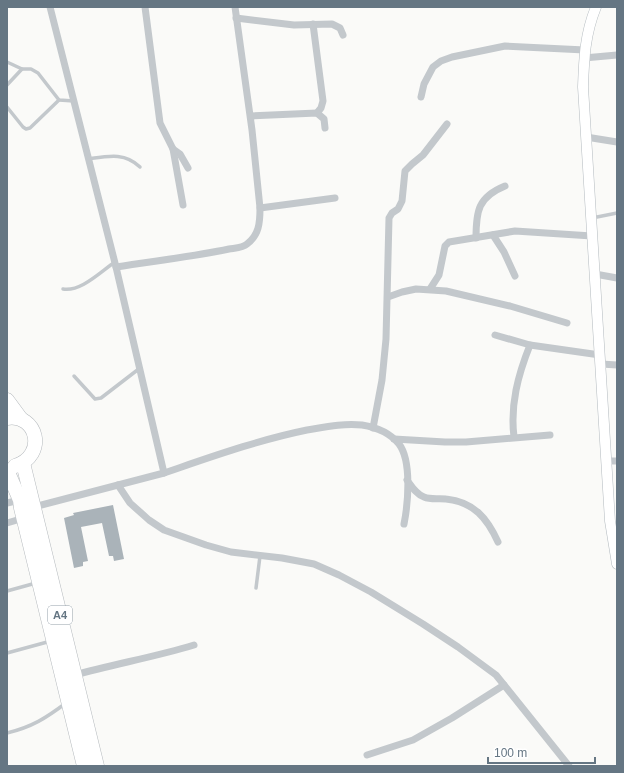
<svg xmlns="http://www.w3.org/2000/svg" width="624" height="773" viewBox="0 0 624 773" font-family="Helvetica,sans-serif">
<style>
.building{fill:#aab3b9}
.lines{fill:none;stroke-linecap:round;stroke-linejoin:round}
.secondary-casing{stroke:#b3babf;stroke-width:11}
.highway-casing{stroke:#b4b9bd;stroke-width:15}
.lane{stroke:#c3c8cc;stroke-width:3.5}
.street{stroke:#c3c8cc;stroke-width:7}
.secondary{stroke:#fff;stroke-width:10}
.highway{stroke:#fff;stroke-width:14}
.labels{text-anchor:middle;stroke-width:4;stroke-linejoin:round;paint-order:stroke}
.shield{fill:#fff;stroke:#939fa8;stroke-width:1}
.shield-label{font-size:11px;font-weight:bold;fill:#657683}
</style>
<rect width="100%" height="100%" fill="#fafaf8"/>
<polygon class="building" points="113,505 124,559 114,561 113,556 109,556 102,523 81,527 88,561 83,562 83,566 74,568 64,518 74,515 73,513"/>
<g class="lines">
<g class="secondary-casing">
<path id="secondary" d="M596 7C585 34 584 58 583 87L610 521 617 564"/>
</g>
<g class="highway-casing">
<g id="highway">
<polyline points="7,400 21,419"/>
<path d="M7 418C37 413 48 455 15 466"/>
<polyline points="23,463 97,766"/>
<polyline points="7,470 20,500 21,508 84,766"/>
</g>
</g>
<g class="lane">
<polyline points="7,62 22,69 31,69 38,73 59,100 74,101"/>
<polyline points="7,85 22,69"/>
<polyline points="7,107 23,127 26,129 30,128 59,100"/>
<path d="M88 159C108 156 125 152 140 167"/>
<polyline points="592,218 617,213"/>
<path d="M63 289C81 292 100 272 115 262"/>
<polyline points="74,376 95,399 101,398 140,368"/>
<polyline points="256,588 260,556"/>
<polyline points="7,591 36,583"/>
<polyline points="7,653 51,641"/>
<path d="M7 733C32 727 46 718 66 703"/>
</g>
<g class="street">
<polyline points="145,7 160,123 173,149 180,154 188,168"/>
<polyline points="236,18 294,25 332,24 340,28 343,35"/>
<polyline points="313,24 323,101 321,108 317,113"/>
<polyline points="584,58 617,55"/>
<polyline points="421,97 424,84 433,67 441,61 452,57 505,46 585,50"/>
<polyline points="251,116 317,113 324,119 325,128"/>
<polyline points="586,137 617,142"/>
<polyline points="173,149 183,205"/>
<polyline points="260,208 335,198"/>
<polyline points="493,235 504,252 515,276"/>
<path d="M476 238C476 211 478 197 505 186"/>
<path d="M116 267C153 261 192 257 229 249 235 248 243 248 247 244 259 235 260 223 260 208L252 130 235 7"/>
<polyline points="595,274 617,278"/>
<polyline points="430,289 439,275 445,246 449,242 515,231 592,236"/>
<polyline points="388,297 402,292 416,289 446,291 510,306 567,323"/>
<polyline points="495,335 530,345 600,355"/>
<polyline points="601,364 617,365"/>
<polyline points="373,428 382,380 386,339 389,218 392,213 398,209 402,201 405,171 412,164 423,155 447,124"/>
<path d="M514 437C510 405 518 375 530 345"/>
<polyline points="394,439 445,442 466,442 550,435"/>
<polyline points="607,461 617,461"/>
<path d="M164 473C211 457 258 440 307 430 325 427 343 423 362 425 375 427 390 433 399 444 412 461 408 504 404 524"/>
<path d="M407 480C412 487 416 494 424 497 431 500 439 498 446 499 474 502 487 518 498 542"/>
<polyline points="118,485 130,503 149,520 164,530 206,545 231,552 282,558 314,564 339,575 371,592 423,624 458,647 496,675 569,766"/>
<polyline points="7,503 20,500"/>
<polyline points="34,507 164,473 116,267 50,7"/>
<polyline points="7,523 24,518"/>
<path d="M75 675C114 664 155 657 194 645"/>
<polyline points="367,755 413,740 452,718 504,685"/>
</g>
<use href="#secondary" class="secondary"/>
<use href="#highway" class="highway"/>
</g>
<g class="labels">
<rect class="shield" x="48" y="606" width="24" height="18" rx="3"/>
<g class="shield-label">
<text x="60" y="619">A4</text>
</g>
</g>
<rect width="624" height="773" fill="none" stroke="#657683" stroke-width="16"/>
<path d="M488 757v6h107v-6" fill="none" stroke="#657683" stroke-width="2"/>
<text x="494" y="757" font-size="12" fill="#657683" stroke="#ffffff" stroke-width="3" paint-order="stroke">100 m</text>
</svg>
